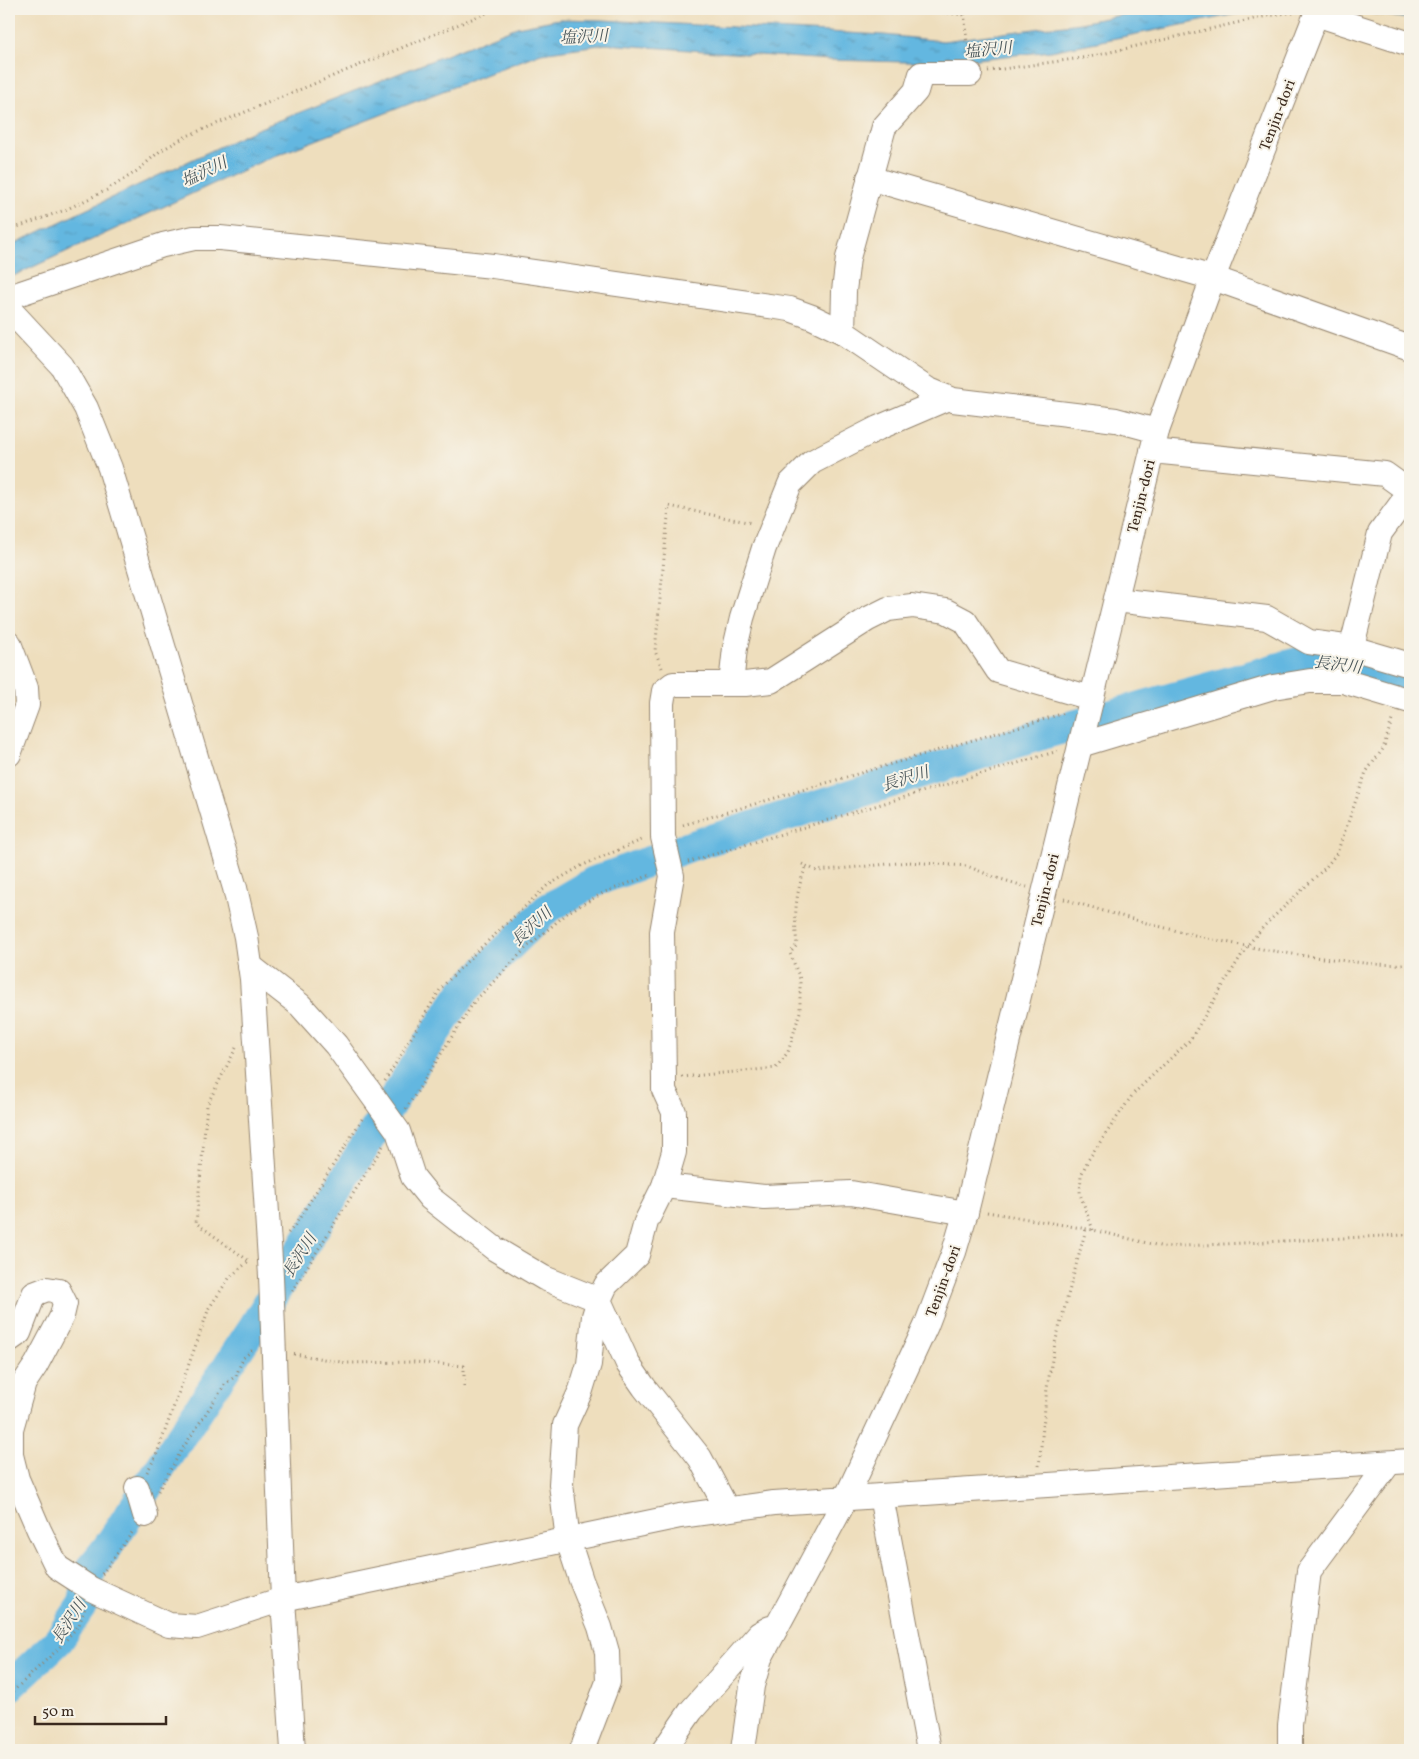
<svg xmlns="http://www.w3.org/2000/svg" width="1419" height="1759" viewBox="0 0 1419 1759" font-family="Vollkorn,'Noto Serif JP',serif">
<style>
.water{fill:url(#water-ripples);stroke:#50707f}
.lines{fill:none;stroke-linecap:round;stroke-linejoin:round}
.river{stroke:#64b7e0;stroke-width:31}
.minor-casing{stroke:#94846e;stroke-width:26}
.path{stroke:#94846e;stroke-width:3;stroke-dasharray:1 4;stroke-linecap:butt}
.minor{stroke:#fff;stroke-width:24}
.labels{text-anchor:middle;stroke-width:4;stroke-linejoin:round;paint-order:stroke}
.street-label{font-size:15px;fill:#3b2a1e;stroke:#f7f3e8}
.water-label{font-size:16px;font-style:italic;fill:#475458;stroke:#f7f3e8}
</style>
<defs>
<pattern id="water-ripples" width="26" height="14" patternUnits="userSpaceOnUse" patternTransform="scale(1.25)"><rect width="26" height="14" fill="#64b7e0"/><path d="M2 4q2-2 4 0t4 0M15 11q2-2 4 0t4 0" fill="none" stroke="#5495b5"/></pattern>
</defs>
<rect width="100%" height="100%" fill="#f7f3e8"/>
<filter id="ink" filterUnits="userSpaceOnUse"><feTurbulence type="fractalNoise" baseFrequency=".02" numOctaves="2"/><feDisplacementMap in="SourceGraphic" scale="10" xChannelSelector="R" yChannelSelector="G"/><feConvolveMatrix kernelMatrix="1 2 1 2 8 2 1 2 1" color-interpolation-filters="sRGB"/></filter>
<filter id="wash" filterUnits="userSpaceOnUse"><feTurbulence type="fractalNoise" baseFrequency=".0096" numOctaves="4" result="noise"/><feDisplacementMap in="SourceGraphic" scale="20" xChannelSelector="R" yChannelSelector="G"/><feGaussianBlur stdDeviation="1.12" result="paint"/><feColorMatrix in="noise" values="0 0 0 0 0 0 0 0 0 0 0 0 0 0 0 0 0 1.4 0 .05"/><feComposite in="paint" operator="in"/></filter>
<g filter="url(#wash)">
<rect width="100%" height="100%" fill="#eedebd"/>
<g class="water">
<polygon points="1152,9 1262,9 1051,51 943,63 829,60 606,44 541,53 267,159 9,278 9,246 255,130 517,27 559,19 602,20 884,35 943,41 1080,23"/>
<polygon points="1339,9 1410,9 1410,19"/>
</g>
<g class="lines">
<polyline class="river" points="9,1687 58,1641 83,1604 91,1568 107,1548 254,1326 429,1042 463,992 547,909 593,882 691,846 1047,733 1314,658 1369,668 1410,680"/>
</g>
</g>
<g filter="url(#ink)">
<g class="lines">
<g class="minor-casing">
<g id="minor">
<polyline points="1316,14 1410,44"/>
<polyline points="869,178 1213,278 1410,348"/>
<polyline points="9,297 163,245 194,238 220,238 493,266 790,309 812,317 843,332 927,389 953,400 1116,420 1157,431"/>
<polyline points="9,309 62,366 86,408 110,468 235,888 246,937 252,979 271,1276 283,1599 293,1750"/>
<polyline points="843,332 844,291 848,258 884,127 916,91 921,74 970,74"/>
<polyline points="1152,451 1385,474 1410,492"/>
<polyline points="1116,600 1267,618 1309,642 1352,648 1410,665"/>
<polyline points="9,643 26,688 27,705 9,754"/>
<polyline points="1348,662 1380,533 1410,492"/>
<polyline points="731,684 735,648 742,618 764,548 790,484 812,462 878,428 948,398"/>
<polyline points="1080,745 1273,687 1310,681 1343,681 1410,701"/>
<polyline points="250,966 300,1005 336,1045 398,1131 413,1177 430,1198 495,1249 544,1278 599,1300 628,1364 644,1387 700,1458 727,1509"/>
<polyline points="664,1186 764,1197 851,1193 966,1213"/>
<polyline points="9,1340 19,1333 34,1294 47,1289 59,1291 65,1303 62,1316 36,1365 24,1383 11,1429 11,1455 17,1479 39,1530 57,1567 91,1589 169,1625 197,1627 283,1599 680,1516 774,1503 1410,1461"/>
<polyline points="137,1488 145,1515"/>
<polyline points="881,1496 929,1750"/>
<polyline points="582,1750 608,1682 607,1652 600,1627 581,1580 568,1540 561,1484 565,1425 581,1390 589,1364 594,1316 599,1300 606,1285 637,1255 646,1222 664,1186 674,1152 674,1112 664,1090 664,1079 662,932 672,876 663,837 662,703 664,691 673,684 745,684 771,681 868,619 888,609 912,606 946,611 965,621 998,671 1091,698"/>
<polyline points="664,1750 691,1711 759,1634 770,1628"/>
<polyline points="743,1750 752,1686 760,1658 846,1498 926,1326 954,1252 967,1208 1157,431 1213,278 1318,9"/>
<polyline points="1290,1750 1290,1725 1309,1571 1389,1463"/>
</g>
</g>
<g class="path">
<polyline points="838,9 920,10 965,15"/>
<polyline points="964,9 968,55"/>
<polyline points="988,71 1089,57 1262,17 1287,13 1296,13"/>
<polyline points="9,230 65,210 107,190 137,171 160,151 187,136 496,9"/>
<polyline points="662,668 655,651 669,506 752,523"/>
<polyline points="683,825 1065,713"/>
<polyline points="688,862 1058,751"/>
<polyline points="802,864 817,871 909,862 967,866 994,877 1027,887"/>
<path d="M1064 899C1151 926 1240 949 1331 959 1357 962 1384 967 1410 963"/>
<polyline points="236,1048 207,1105 196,1223 249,1261"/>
<path d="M682 1077 776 1068 788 1052 800 1012V979L790 953 797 945C794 918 795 892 806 867"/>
<polyline points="385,1081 441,988 475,953 547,886 581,866 644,839"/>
<polyline points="406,1109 474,1002 527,947 570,911 605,892 651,875"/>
<polyline points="987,1212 1093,1230 1164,1247 1404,1235 1410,1237"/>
<polyline points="1093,1230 1080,1194 1081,1175 1088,1160 1133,1094 1190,1040 1247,946 1264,926 1325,868 1337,853 1366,772 1383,749 1393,717"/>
<polyline points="288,1233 295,1225 364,1116"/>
<polyline points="292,1291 383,1146"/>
<polyline points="294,1354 347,1363 414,1362 464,1366 464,1388"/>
<polyline points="1039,1466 1047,1388 1055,1343 1086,1229"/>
<polyline points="147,1472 156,1456 209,1308 230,1277 250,1260"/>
<polyline points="158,1491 183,1448 226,1383 236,1376 243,1358 254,1349"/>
<polyline points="102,1574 134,1530"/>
<polyline points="9,1695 58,1649 79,1625 85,1608"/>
</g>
<use href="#minor" class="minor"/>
</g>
</g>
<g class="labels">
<g class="street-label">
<text transform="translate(1277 115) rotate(-69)" y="5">Tenjin-dori</text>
<text transform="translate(1141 496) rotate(-76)" y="5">Tenjin-dori</text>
<text transform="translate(1045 890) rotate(-76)" y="5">Tenjin-dori</text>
<text transform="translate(943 1281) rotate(-70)" y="5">Tenjin-dori</text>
</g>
<g class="water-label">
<text transform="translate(584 36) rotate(-3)" y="6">塩沢川</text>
<text transform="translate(988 49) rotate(-6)" y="6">塩沢川</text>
<text transform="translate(204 171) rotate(-26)" y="6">塩沢川</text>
<text transform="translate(1338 664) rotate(7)" y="6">長沢川</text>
<text transform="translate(905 778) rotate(-18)" y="6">長沢川</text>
<text transform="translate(531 926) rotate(-43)" y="6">長沢川</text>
<text transform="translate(299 1255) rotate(-58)" y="6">長沢川</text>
<text transform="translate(68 1621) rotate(-57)" y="6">長沢川</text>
</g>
</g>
<rect width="1419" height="1759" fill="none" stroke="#f7f3e8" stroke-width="30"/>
<path d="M35 1716v8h131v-8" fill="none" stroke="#3b2a1e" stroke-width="2.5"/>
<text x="42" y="1716" font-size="15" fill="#3b2a1e" stroke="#f7f3e8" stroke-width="4" paint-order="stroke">50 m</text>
</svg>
